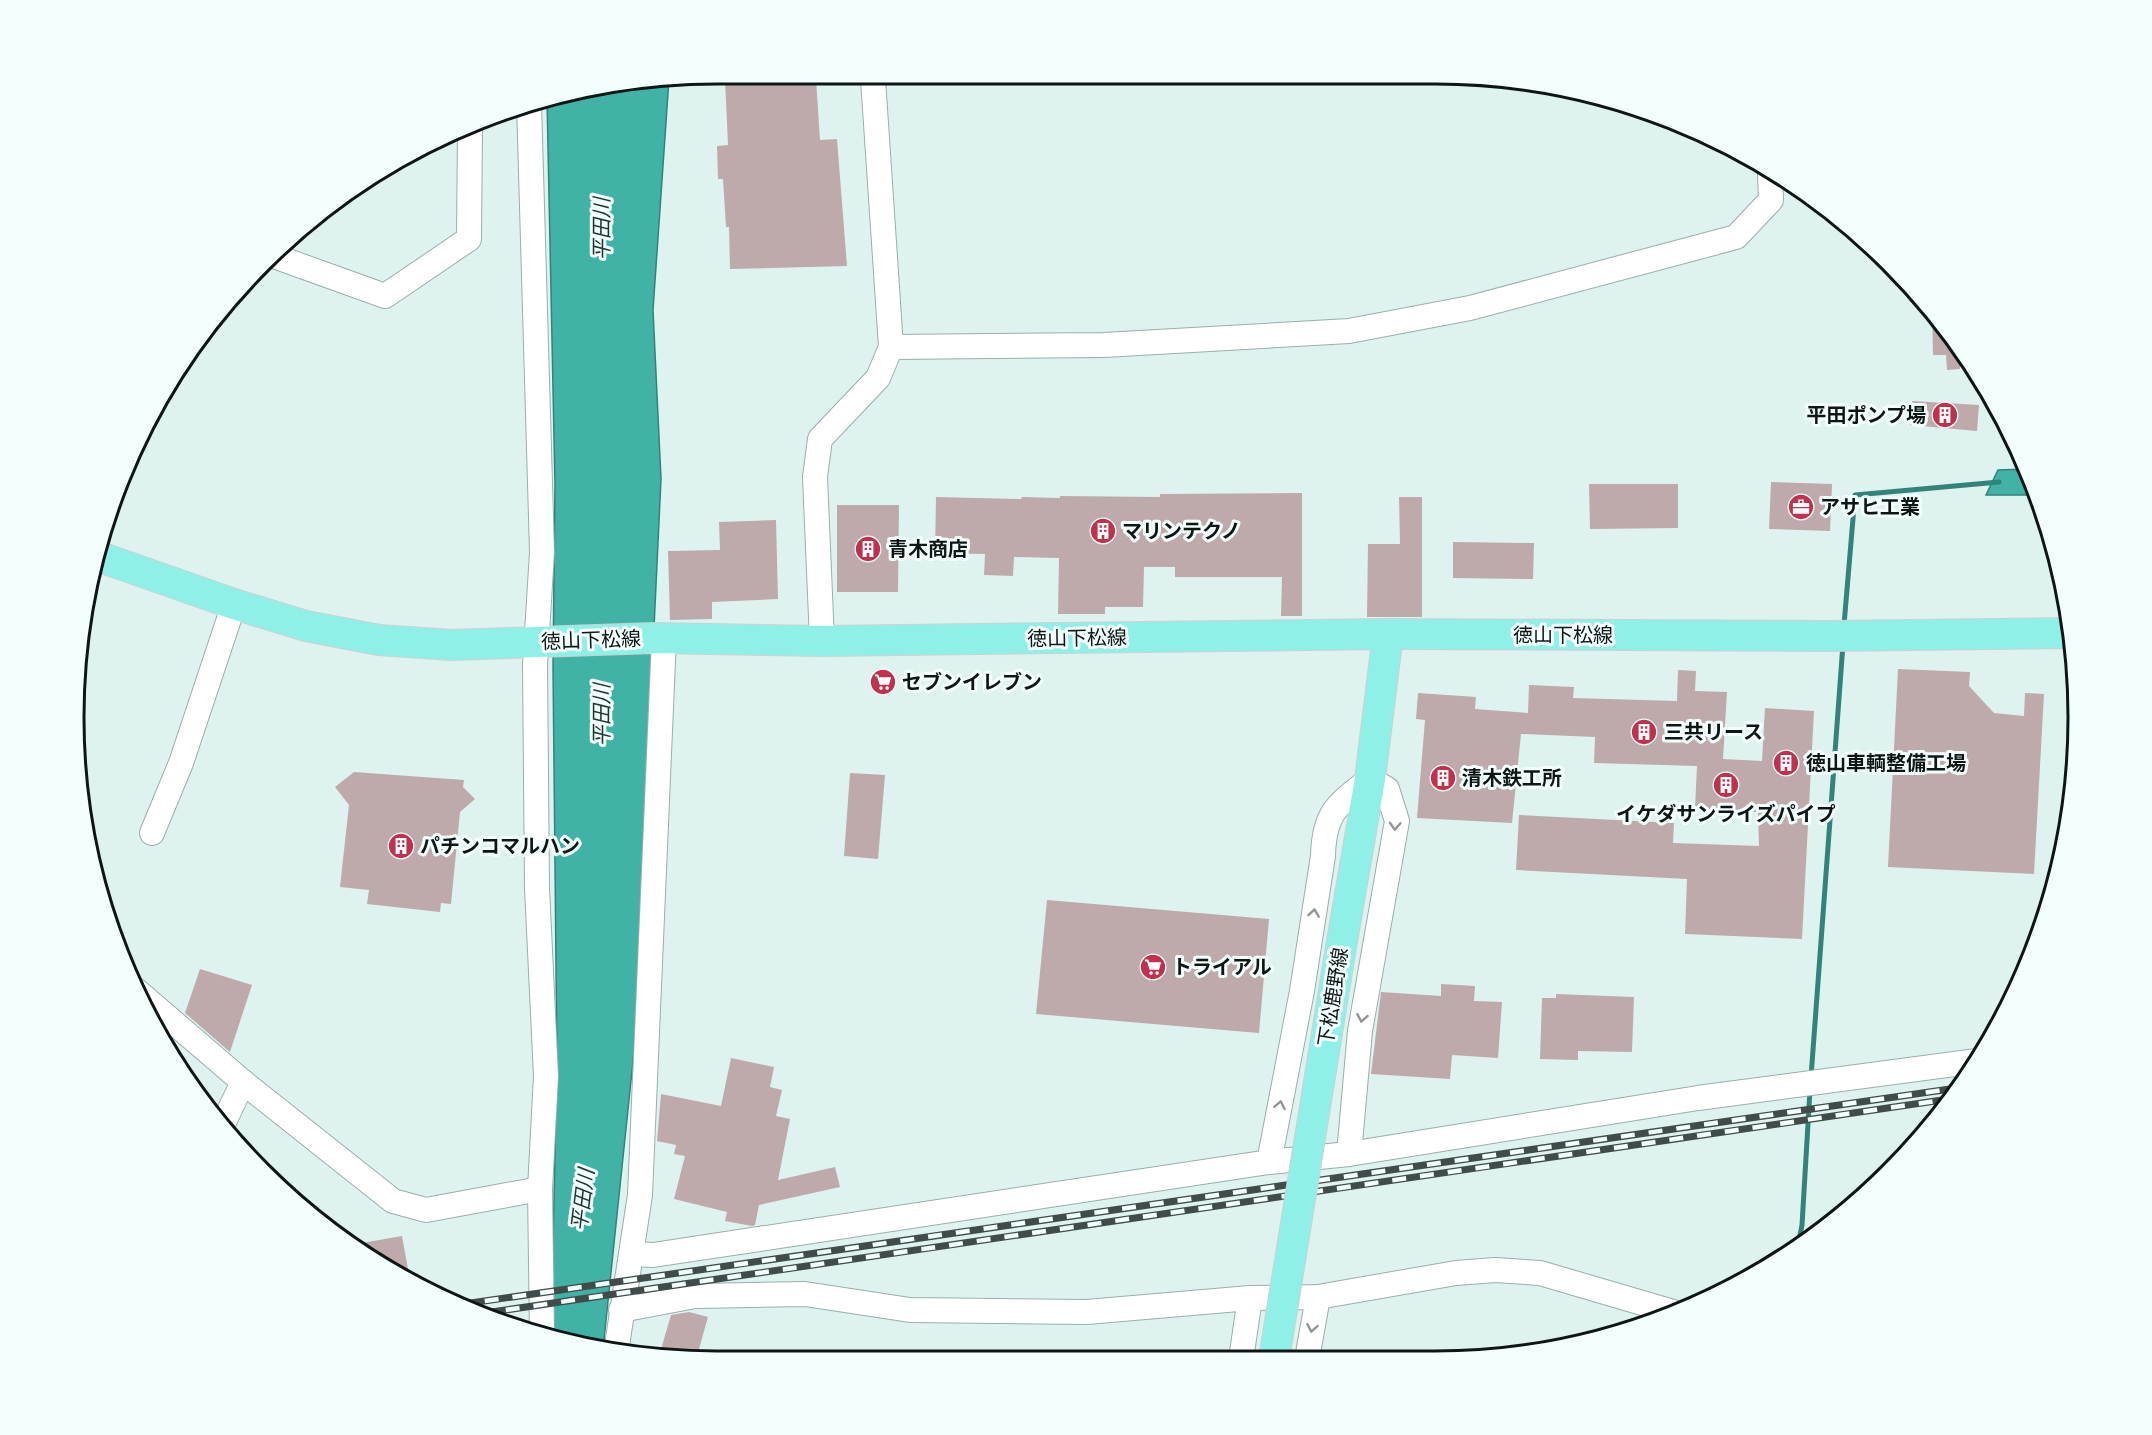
<svg xmlns="http://www.w3.org/2000/svg" width="2152" height="1435" viewBox="0 0 2152 1435" font-family="Poppins,'Noto Sans JP',sans-serif">
<style>
.water{fill:#41b2a6;stroke:#32837a;stroke-width:1.5}
.lines{fill:none;stroke-linecap:round;stroke-linejoin:round}
.stream{stroke:#32837a;stroke-width:5}
.building{fill:#beaaab}
.minor-casing{stroke:#9aaeab;stroke-width:26}
.major-casing{stroke:#cfd0d0;stroke-width:32}
.minor{stroke:#fff;stroke-width:24}
.major{stroke:#8ef0e7;stroke-width:30}
.rail-casing{stroke:#404c4a;stroke-width:7}
.rail{stroke:#f2fffd;stroke-width:4.5;stroke-dasharray:14;stroke-linecap:butt}
.major-bridge-casing{stroke:#cfd0d0;stroke-width:32;stroke-linecap:butt}
.major-bridge{stroke:#8ef0e7;stroke-width:30}
.oneway{stroke:#939696}
.labels{text-anchor:middle;stroke-width:6;stroke-linejoin:round;paint-order:stroke}
.poi-label{font-size:20px;font-weight:bold;fill:#0e1615;stroke:#f2fffd;text-anchor:start}
.street-label{font-size:20px;fill:#0e1615;stroke:#f2fffd}
.water-label{font-size:21px;font-style:italic;fill:#1d3633;stroke:#f2fffd}
.rim{fill:none;stroke:#0e1615;stroke-width:3}
</style>
<rect width="100%" height="100%" fill="#def3f0"/>
<g class="water">
<polygon points="633,79 669,79 653,310 661,479 634,1052 603,1349 551,1337 557,1063 553,667 555,485 547,99"/>
<polygon points="2026,469 2036,495 1986,495 1998,470"/>
</g>
<g class="lines">
<g class="stream">
<polyline points="1844,625 1855,495 1999,482"/>
<polyline points="1811,1077 1843,644"/>
<polyline points="1798,1246 1802,1225 1810,1090"/>
</g>
</g>
<g class="building">
<polygon points="725,79 816,79 820,140 837,139 847,266 730,269 729,227 726,227 723,179 718,179 717,146 728,145"/>
<polygon points="1932,311 1946,326 1963,354 1960,354 1960,369 1947,370 1946,355 1933,355"/>
<polygon points="1912,401 1979,405 1977,431 1910,425"/>
<polygon points="1771,482 1832,484 1830,531 1769,529"/>
<polygon points="1589,484 1678,484 1678,528 1590,529"/>
<polygon points="1302,493 1302,616 1281,616 1282,577 1175,577 1175,567 1144,567 1143,607 1105,607 1105,614 1058,614 1059,558 1014,557 1013,576 984,575 985,554 935,553 936,497 1021,499 1022,497 1060,498 1060,496 1160,497 1160,494"/>
<polygon points="1399,497 1422,497 1422,617 1367,617 1368,544 1400,544"/>
<polygon points="837,505 899,505 898,592 837,592"/>
<polygon points="776,520 778,599 712,602 712,619 670,620 668,551 720,550 719,522"/>
<polygon points="1453,542 1534,543 1533,579 1453,578"/>
<polygon points="1898,669 1970,672 1969,686 1994,713 2024,716 2025,693 2044,694 2034,874 1888,867"/>
<polygon points="1678,670 1696,671 1695,691 1727,692 1723,759 1762,761 1765,708 1814,711 1802,939 1685,934 1687,879 1516,870 1519,815 1674,823 1673,843 1759,846 1758,812 1695,809 1697,766 1594,763 1595,737 1521,734 1512,823 1417,818 1425,720 1416,719 1418,693 1476,697 1475,709 1528,713 1529,685 1574,687 1573,698 1677,701"/>
<polygon points="354,772 464,780 463,787 475,799 460,812 451,904 441,903 440,912 367,904 369,890 340,887 349,805 335,787"/>
<polygon points="850,773 885,775 878,859 844,856"/>
<polygon points="1047,900 1269,919 1259,1033 1036,1014"/>
<polygon points="200,969 252,985 230,1052 185,1013"/>
<polygon points="1441,984 1475,986 1474,1001 1502,1002 1498,1058 1452,1055 1450,1079 1371,1074 1381,992 1441,996"/>
<polygon points="1556,994 1634,997 1632,1052 1578,1051 1578,1060 1540,1059 1542,998 1556,998"/>
<polygon points="731,1058 774,1067 770,1087 782,1090 776,1116 790,1119 778,1180 835,1167 840,1187 759,1205 755,1225 752,1226 725,1221 727,1212 674,1199 685,1156 674,1154 676,1145 657,1141 661,1094 721,1106"/>
<polygon points="402,1236 410,1280 356,1244"/>
<polygon points="689,1312 708,1317 697,1356 659,1356 671,1315"/>
</g>
<g class="lines">
<g class="minor-casing">
<g id="minor">
<polyline points="529,103 542,552 535,665 537,888 546,1076 540,1189 542,1335"/>
<polyline points="271,255 385,296 469,239 470,128"/>
<polyline points="891,347 1104,345 1349,331 1470,308 1736,237 1771,200 1770,174"/>
<polyline points="822,641 815,477 820,439 878,378 891,347 873,79"/>
<polyline points="152,833 181,763 234,604"/>
<polyline points="136,990 243,1082 393,1201 426,1210 540,1189"/>
<polyline points="222,1126 243,1082"/>
<path d="M1269 1162 1302 991 1323 856C1324 812 1338 804 1370 779L1387 789 1397 821 1360 1031 1349 1154"/>
<polyline points="632,1254 653,1255 1269,1162 1349,1154 1698,1098 1977,1061"/>
<polyline points="621,1310 695,1296 805,1294 910,1310 1087,1312 1250,1298 1318,1297 1456,1273 1495,1270 1540,1273 1673,1312"/>
<polyline points="616,1352 640,1195 664,638"/>
<polyline points="1241,1359 1250,1298"/>
<polyline points="1307,1359 1318,1297"/>
</g>
</g>
<g class="major-casing">
<g id="major">
<polyline points="97,556 234,604 306,626 379,640 452,645 655,638 822,641 1388,634 1829,636 2070,633"/>
<polyline points="1341,947 1370,779 1388,634"/>
</g>
</g>
<use href="#minor" class="minor"/>
<use href="#major" class="major"/>
<g class="rail-casing">
<g id="rail">
<polyline points="457,1305 1957,1088"/>
<polyline points="478,1314 1949,1099"/>
</g>
</g>
<use href="#rail" class="rail"/>
<g class="major-bridge-casing">
<polyline id="major-bridge" points="1274,1359 1341,947"/>
</g>
<use href="#major-bridge" class="major-bridge"/>
</g>
<defs><path id="oneway-chevron" d="M-2-3.5L2.5 0L-2 3.5" fill="none" stroke-width="1.6" stroke-linecap="round" stroke-linejoin="round" transform="scale(1.5)"/></defs>
<g class="oneway">
<use href="#oneway-chevron" transform="translate(1395 826) rotate(93)"/>
<use href="#oneway-chevron" transform="translate(1314 913) rotate(-81)"/>
<use href="#oneway-chevron" transform="translate(1362 1018) rotate(100)"/>
<use href="#oneway-chevron" transform="translate(1280 1105) rotate(-79)"/>
<use href="#oneway-chevron" transform="translate(1312 1328) rotate(100)"/>
</g>
<defs>
<g id="building-disc" transform="scale(1.35)"><circle r="9.5" fill="#c1304d" stroke="#f2fffd"/><path d="M-4-6H4V6H1V3H-1V6H-4ZM-2.5-4.3h1.7v1.8h-1.7ZM.8-4.3h1.7v1.8H.8ZM-2.5-1h1.7V.8h-1.7ZM.8-1h1.7V.8H.8Z" fill="#fff"/></g>
<g id="office-disc" transform="scale(1.35)"><circle r="9.5" fill="#c1304d" stroke="#f2fffd"/><path d="M-6-3h4V-5.5h4V-3h4V5H-6ZM-1-4.5V-3h2v-1.5ZM-6 0V1H6V0Z" fill="#fff"/></g>
<g id="supermarket-disc" transform="scale(1.35)"><circle r="9.5" fill="#c1304d" stroke="#f2fffd"/><path d="M-6-5.5h2.5l.6 2H6L4.5 2H-2.5L-4.4-4H-6ZM-1.5 3.2a1.3 1.3 0 1 0 .1 0ZM3 3.2a1.3 1.3 0 1 0 .1 0Z" fill="#fff"/></g>
</defs>
<g fill-rule="evenodd">
<use href="#building-disc" x="1945" y="415"/>
<use href="#office-disc" x="1801" y="507"/>
<use href="#building-disc" x="1103" y="531"/>
<use href="#building-disc" x="868" y="549"/>
<use href="#supermarket-disc" x="883" y="682"/>
<use href="#building-disc" x="1644" y="732"/>
<use href="#building-disc" x="1786" y="763"/>
<use href="#building-disc" x="1443" y="778"/>
<use href="#building-disc" x="1726" y="785"/>
<use href="#building-disc" x="401" y="846"/>
<use href="#supermarket-disc" x="1153" y="967"/>
</g>
<g class="labels">
<g class="poi-label">
<text x="1926" y="422" text-anchor="end">平田ポンプ場</text>
<text x="1820" y="514">アサヒ工業</text>
<text x="1122" y="538">マリンテクノ</text>
<text x="888" y="556">青木商店</text>
<text x="902" y="689">セブンイレブン</text>
<text x="1664" y="739">三共リース</text>
<text x="1806" y="770">徳山車輌整備工場</text>
<text x="1462" y="785">清木鉄工所</text>
<text x="1726" y="821" text-anchor="middle">イケダサンライズパイプ</text>
<text x="420" y="853">パチンコマルハン</text>
<text x="1172" y="974">トライアル</text>
</g>
<g class="street-label">
<text x="1563" y="642">徳山下松線</text>
<text transform="translate(1077 638) rotate(-1)" y="7">徳山下松線</text>
<text transform="translate(591 640) rotate(-2)" y="7">徳山下松線</text>
<text transform="translate(1333 997) rotate(-81)" y="7">下松鹿野線</text>
</g>
<g class="water-label">
<text transform="translate(602 229) rotate(-90)" y="7">平田川</text>
<text transform="translate(602 715) rotate(-90)" y="7">平田川</text>
<text transform="translate(583 1200) rotate(-83)" y="7">平田川</text>
</g>
</g>
<path d="M0 0H2152V1435H0ZM717 84H1435A633 633 0 0 1 2068 717V718A633 633 0 0 1 1435 1351H717A633 633 0 0 1 84 718V717A633 633 0 0 1 717 84Z" fill="#f2fffd" fill-rule="evenodd"/>
<path class="rim" d="M717 84H1435A633 633 0 0 1 2068 717V718A633 633 0 0 1 1435 1351H717A633 633 0 0 1 84 718V717A633 633 0 0 1 717 84Z"/>
</svg>
